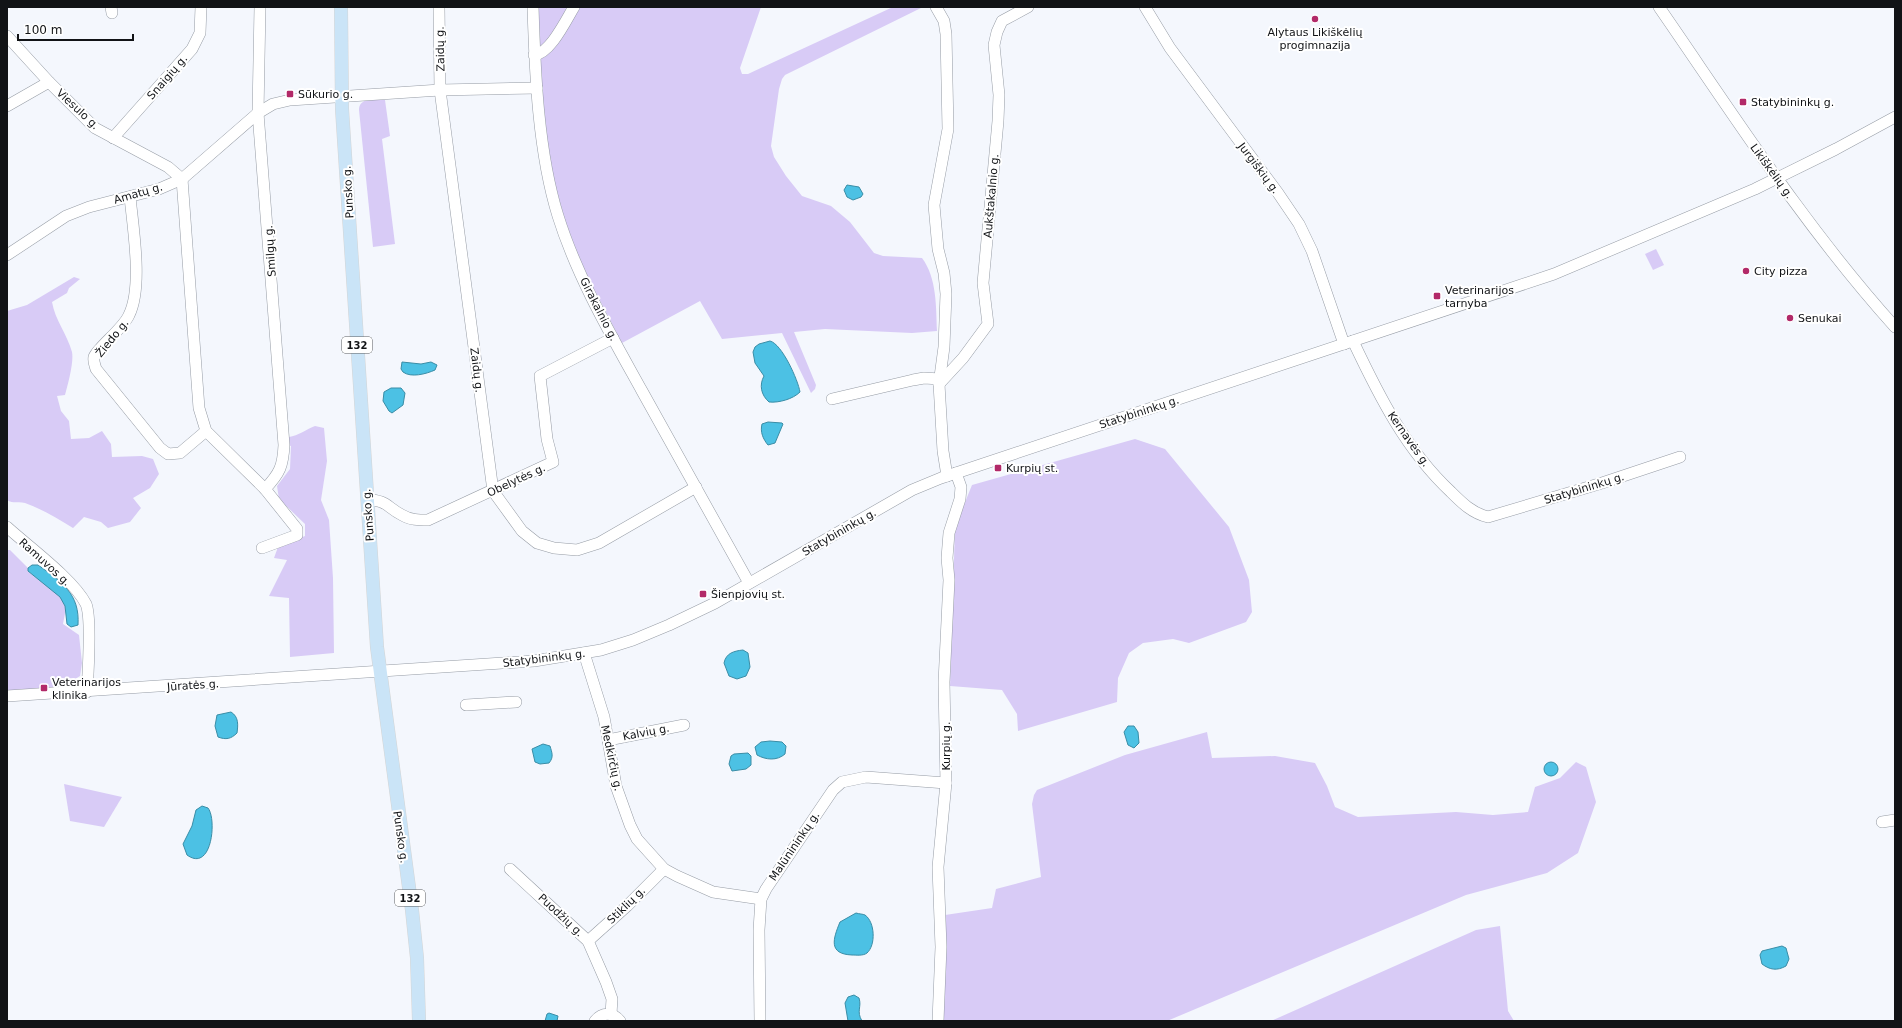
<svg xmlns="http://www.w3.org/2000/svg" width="1902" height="1028" viewBox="0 0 1902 1028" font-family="'DejaVu Sans',sans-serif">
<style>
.green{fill:#d8cbf6}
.water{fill:#4cc1e4;stroke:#3a8da6}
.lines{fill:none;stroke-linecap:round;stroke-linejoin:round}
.minor-casing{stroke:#969ca5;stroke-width:12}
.major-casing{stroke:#d4d5d5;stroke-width:14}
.minor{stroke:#fff;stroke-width:11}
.major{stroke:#cae4f7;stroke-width:13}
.poi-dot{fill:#b22968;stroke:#fff;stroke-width:1.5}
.labels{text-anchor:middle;stroke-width:4;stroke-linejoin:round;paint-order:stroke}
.shield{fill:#fff;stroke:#585a5c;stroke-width:1}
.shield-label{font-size:10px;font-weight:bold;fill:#111316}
.poi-label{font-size:11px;fill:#111316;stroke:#fff;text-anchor:start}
.street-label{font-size:11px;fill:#111316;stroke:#fff}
</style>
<rect width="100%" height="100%" fill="#f4f7fd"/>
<g class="green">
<path d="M538 7H761L740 68 742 74H748L893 7H923L785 75 782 79 779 89 771 146 774 157 786 176 802 196 831 206 850 222 874 253 883 256 922 258C937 278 936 307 937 331L912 333 825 329 794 332 816 385 815 389 811 393 782 333 722 339 700 301 622 343 584 270 568 232 548 159 539 76Z"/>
<path d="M367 100H385L390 136 382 139 395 244 373 247 359 110C359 104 362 102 367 100Z"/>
<polygon points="1656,249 1664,265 1653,270 1645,254"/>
<path d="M74 277 80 279 69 288 67 293 52 302C55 320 67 334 72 352 74 362 68 384 65 395L57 396 61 411 69 421 71 439 89 438 102 431 111 444 112 457 142 456 153 459 159 474 150 488 133 498 141 508 130 522 108 528 101 522 84 517 73 528C58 519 42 509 25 503 19 501 13 504 7 500V311L27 305Z"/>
<path d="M315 426 324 428 327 461 321 500 329 520 333 578 334 653 290 657 289 598 269 596 287 560 274 558 278 547 305 536V524L279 499 277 486 290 469 291 446 287 445 289 437C298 436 307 429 315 426Z"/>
<polygon points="1135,439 1165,449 1229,527 1249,580 1252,612 1246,622 1189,643 1173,639 1143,643 1129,653 1118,678 1117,702 1018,731 1017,714 1002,690 950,686 955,527 972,485"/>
<path d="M7 550H10L28 568V571C38 581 61 591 65 605 66 611 64 619 63 624L79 635 82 663 80 676 72 681 64 682 51 690 7 691Z"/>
<polygon points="1207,732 1212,758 1275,756 1315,763 1327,786 1335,807 1358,817 1456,812 1493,815 1528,812 1535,787 1560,778 1576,762 1586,767 1596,802 1578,853 1547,873 1466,895 1167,1021 943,1021 945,915 992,908 996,889 1041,877 1032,804 1034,795 1037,790 1125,755"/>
<polygon points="64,784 122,797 104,827 70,821"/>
<polygon points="1500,926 1508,1011 1514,1021 1271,1021 1476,930"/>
</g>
<g class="water">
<polygon points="847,185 859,187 863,194 861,197 853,200 847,197 844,190"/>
<path d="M770 341C782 344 798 380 800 392 793 399 779 403 769 402 761 395 759 385 764 376L755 363 753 352 755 347 759 344Z"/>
<path d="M402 362 421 364 431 362 437 365 435 370C426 374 411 378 403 372L401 369Z"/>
<polygon points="401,388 405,393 403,405 392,413 389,411 383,401 384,392 391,388"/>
<path d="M768 422 782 423 783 424 775 443 768 445C763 439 760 432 762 424Z"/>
<path d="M32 565H38C62 582 80 594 78 625L71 627 67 624 65 606 60 597 28 571V568Z"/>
<path d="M743 650 748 653 750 667 746 676 737 679 729 676 724 663C726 653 734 651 743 650Z"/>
<path d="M231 712C239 717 238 725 237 733 231 739 226 740 218 737L215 726 217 715Z"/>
<polygon points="1128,726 1134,726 1138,732 1139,743 1134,748 1128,745 1124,732"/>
<path d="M770 741 782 742 786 746 785 754C777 761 766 760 757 755L755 747 761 742Z"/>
<path d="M543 744 550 746C552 753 554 757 549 763L540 764 535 762 532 749Z"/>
<polygon points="748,753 751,756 751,765 746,769 732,771 729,764 731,756 734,754"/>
<circle cx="1551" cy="769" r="7"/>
<path d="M202 806 208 808C217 819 212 873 187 855L183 844 192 826 196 810Z"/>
<path d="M856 913C859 914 863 914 865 915 875 922 876 945 867 953 863 956 857 955 852 955 828 954 833 939 840 922Z"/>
<path d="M1782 946 1786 948 1789 959 1786 966C1777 971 1770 970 1762 964L1760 955 1762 951Z"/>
<path d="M854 995 859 998C862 1007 856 1011 862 1021H848L845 1003 848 997Z"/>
<polygon points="549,1013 558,1016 557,1021 545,1021 547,1014"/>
</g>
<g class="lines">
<g class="minor-casing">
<g id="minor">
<polyline points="111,7 112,13"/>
<path d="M260 7 258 113 284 445C283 466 280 473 265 489"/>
<polyline points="439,7 440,90 493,491 522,531 537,543 554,548 577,550 599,543 696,487"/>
<path d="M533 7C535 73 538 152 558 216 577 277 611 335 642 391 678 455 714 519 749 583"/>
<polyline points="936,7 944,21 946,34 948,129 934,205 938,249 944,273 946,294 944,347 939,384 943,451 947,476"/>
<polyline points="1145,7 1170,48 1278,193 1299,224 1312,251 1344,344"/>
<path d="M1659 7C1735 117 1805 227 1895 327"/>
<polyline points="7,36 49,82 95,128 168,167 182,179 199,408 206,431 265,489 297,529 297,535 262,548"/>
<path d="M534 55C550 54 566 20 574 7"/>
<polyline points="7,106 49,82"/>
<polyline points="113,138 192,49 200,33 201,7"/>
<path d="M130 197C133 228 143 287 129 315 123 329 98 347 94 357 93 362 95 365 96 369L160 448 168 454 180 453 206 431"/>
<polyline points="7,255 66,216 89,207 159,189 182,179 258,113 273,104 290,100 440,90 537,88"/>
<path d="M1353 341C1379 396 1406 450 1451 492 1462 503 1472 513 1488 517L1602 483 1680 457"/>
<polyline points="939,384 963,358 988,324 983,283 998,121 999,95 994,45 997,32 1002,21 1028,7"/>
<polyline points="832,399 913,380 924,378 940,379"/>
<path d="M367 500C388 500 386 507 402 515 410 520 419 520 428 520L553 462 547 439 540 376 613 338"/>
<path d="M7 527C29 547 73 579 86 604 92 618 88 674 87 692"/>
<polyline points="584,653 604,717 616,786 630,825 637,839 664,869 677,876 713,892 761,899"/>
<polyline points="7,696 534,661 601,650 633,640 669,625 715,603 912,490 941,478 1554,274 1755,189 1836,149 1895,117"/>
<polyline points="466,705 516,702"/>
<polyline points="608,740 684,725"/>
<polyline points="1882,822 1895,820"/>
<polyline points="510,869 588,941 606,982 612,999 611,1014"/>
<polyline points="588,941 627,906 664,869"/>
<path d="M595 1021C602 1012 613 1012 620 1021"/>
<polyline points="760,1021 759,930 761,899 766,889 833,790 842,782 866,777 946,783"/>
<polyline points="938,1021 941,947 938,867 946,783 944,682 949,580 947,558 949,533 960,499 961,487 956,473"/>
</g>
</g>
<g class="major-casing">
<polyline id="major" points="341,7 342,109 377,647 412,910 417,958 419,1021"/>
</g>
<use href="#minor" class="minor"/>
<use href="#major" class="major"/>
</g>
<g class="poi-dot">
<circle cx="1315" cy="19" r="4"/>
<rect x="286" y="90" width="8" height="8" rx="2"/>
<rect x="1739" y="98" width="8" height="8" rx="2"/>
<circle cx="1746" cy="271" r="4"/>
<rect x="1433" y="292" width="8" height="8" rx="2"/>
<circle cx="1790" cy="318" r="4"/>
<rect x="994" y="464" width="8" height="8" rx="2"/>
<rect x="699" y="590" width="8" height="8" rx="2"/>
<rect x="40" y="684" width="8" height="8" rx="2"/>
</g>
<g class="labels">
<g class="shield">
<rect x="342" y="337" width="30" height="16" rx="3"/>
<rect x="395" y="890" width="30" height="16" rx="3"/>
</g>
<g class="shield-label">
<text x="357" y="349">132</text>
<text x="410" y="902">132</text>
</g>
<g class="poi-label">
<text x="1315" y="36" text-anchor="middle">Alytaus Likiškėlių<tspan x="1315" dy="13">progimnazija</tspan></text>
<text x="298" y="98">Sūkurio g.</text>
<text x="1751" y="106">Statybininkų g.</text>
<text x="1754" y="275">City pizza</text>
<text x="1445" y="294">Veterinarijos<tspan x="1445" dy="13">tarnyba</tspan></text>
<text x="1798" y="322">Senukai</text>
<text x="1006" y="472">Kurpių st.</text>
<text x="711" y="598">Šienpjovių st.</text>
<text x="52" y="686">Veterinarijos<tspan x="52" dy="13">klinika</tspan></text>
</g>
<g class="street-label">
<text transform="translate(440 49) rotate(-91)" y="4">Zaidų g.</text>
<text transform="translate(167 77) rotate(-49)" y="4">Snaigių g.</text>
<text transform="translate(78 109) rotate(43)" y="4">Viesulo g.</text>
<text transform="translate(1259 168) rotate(53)" y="4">Jurgiškių g.</text>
<text transform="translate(1772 171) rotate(54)" y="4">Likiškėlių g.</text>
<text transform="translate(348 192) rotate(-93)" y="4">Punsko g.</text>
<text transform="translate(138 193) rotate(-16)" y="4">Amatų g.</text>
<text transform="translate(991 196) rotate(-85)" y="4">Aukštakalnio g.</text>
<text transform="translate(270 251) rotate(-94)" y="4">Smilgų g.</text>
<text transform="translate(599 309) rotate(63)" y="4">Girakalnio g.</text>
<text transform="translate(112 338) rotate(-51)" y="4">Žiedo g.</text>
<text transform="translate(477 370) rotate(83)" y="4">Zaidų g.</text>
<text transform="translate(1139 412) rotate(-18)" y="4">Statybininkų g.</text>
<text transform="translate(1409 439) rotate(55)" y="4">Kernavės g.</text>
<text transform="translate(516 480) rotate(-25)" y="4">Obelytės g.</text>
<text transform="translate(1584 488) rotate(-17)" y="4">Statybininkų g.</text>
<text transform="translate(368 515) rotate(-94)" y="4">Punsko g.</text>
<text transform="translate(839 532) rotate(-30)" y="4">Statybininkų g.</text>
<text transform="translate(45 562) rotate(42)" y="4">Ramuvos g.</text>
<text transform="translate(544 658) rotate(-7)" y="4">Statybininkų g.</text>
<text transform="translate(193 685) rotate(-4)" y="4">Jūratės g.</text>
<text transform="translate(646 732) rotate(-11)" y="4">Kalvių g.</text>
<text transform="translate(946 746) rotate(-90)" y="4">Kurpių g.</text>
<text transform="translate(612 758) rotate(78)" y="4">Medkirčių g.</text>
<text transform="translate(401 837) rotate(82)" y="4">Punsko g.</text>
<text transform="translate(794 846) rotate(-56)" y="4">Malūnininkų g.</text>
<text transform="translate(626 905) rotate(-44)" y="4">Stiklių g.</text>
<text transform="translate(561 915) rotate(43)" y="4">Puodžių g.</text>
</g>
</g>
<rect width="1902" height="1028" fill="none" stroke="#111316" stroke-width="16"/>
<path d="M18 34v6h115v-6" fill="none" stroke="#111316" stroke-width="2"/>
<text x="24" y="34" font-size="12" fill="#111316" stroke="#ffffff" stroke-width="3" paint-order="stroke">100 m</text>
</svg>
